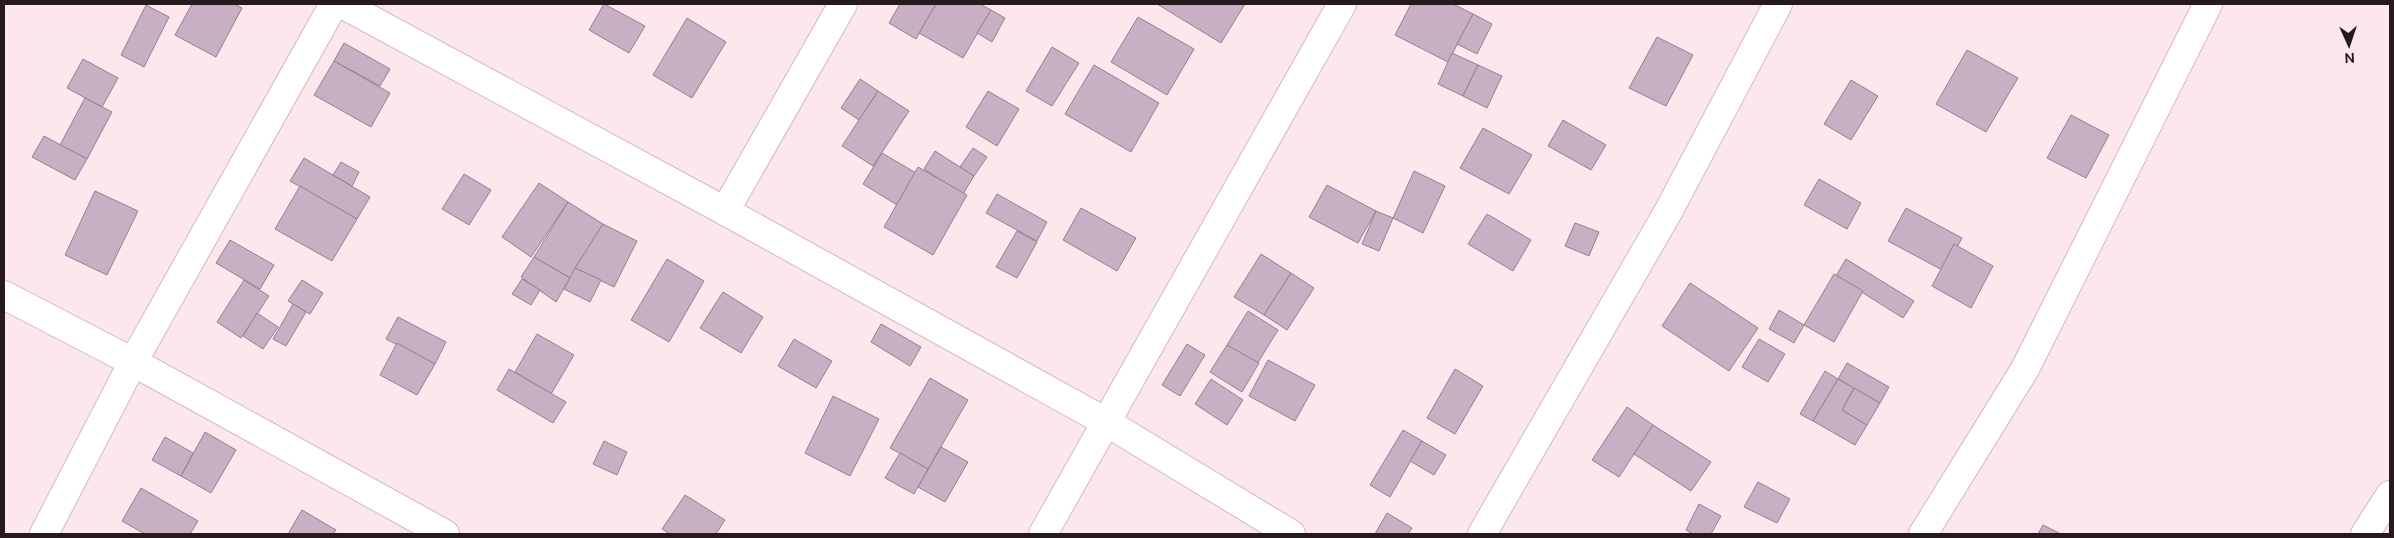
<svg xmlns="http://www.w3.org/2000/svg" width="2394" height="538" viewBox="0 0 2394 538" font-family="'DM Sans',sans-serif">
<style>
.building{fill:#c8afc4;stroke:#967f93}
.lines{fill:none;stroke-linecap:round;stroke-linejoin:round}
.minor-casing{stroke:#d8b7c0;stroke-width:30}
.tertiary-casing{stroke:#d8b7c0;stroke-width:30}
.minor{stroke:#fff;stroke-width:28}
.tertiary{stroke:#fff;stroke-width:28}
</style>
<rect width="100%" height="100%" fill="#fce7ed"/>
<g class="building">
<polygon points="192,4 234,4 242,8 216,57 175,35"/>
<polygon points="604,4 645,26 629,53 589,30"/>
<polygon points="900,4 936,4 916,39 889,23"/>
<polygon points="936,4 980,4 991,10 963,58 919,33"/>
<polygon points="1157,4 1245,4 1221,43"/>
<polygon points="1411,4 1453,4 1473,14 1448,62 1395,35"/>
<polygon points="146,5 169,17 144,67 121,55"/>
<polygon points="991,10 1005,18 992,42 977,33"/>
<polygon points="1473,14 1492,24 1477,54 1457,44"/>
<polygon points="1138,17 1194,49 1167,95 1111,62"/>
<polygon points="687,18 726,42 692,98 653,75"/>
<polygon points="1657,37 1693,55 1666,106 1629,88"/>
<polygon points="344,43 390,69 380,86 334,61"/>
<polygon points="1052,47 1079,63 1052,106 1026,91"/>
<polygon points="1967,50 2018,78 1986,132 1936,104"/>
<polygon points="1452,53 1478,65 1463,96 1438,84"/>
<polygon points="83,59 118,78 102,107 67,88"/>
<polygon points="334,61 390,93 371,127 314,95"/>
<polygon points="1094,65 1159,103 1131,152 1065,114"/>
<polygon points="1478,65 1502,76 1487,108 1463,96"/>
<polygon points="860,79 878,91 859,120 841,108"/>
<polygon points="1851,80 1878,96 1851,140 1824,124"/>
<polygon points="878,91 909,111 873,166 842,146"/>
<polygon points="988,91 1019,109 997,146 966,127"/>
<polygon points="85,98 112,112 87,159 60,145"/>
<polygon points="2071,115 2109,135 2086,178 2047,158"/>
<polygon points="1563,120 1606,145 1591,170 1548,146"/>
<polygon points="1483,128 1532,155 1509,194 1460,168"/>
<polygon points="44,136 87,159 75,180 32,157"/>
<polygon points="973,148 987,157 974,176 960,167"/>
<polygon points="935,151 974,176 963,194 924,169"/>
<polygon points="882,153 916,173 897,205 863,184"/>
<polygon points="304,158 370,197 357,219 290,181"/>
<polygon points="341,162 359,172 352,186 333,175"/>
<polygon points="918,167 967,195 933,255 884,227"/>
<polygon points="1414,171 1445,186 1423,233 1393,218"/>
<polygon points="464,174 491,190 469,225 442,209"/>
<polygon points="1819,179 1861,203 1847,229 1804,205"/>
<polygon points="539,183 568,202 531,257 502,237"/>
<polygon points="1327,185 1376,211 1358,243 1309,217"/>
<polygon points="300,186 357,219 332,261 275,229"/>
<polygon points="95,191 138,211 107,275 65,255"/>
<polygon points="997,194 1047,222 1037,241 986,213"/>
<polygon points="568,202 603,224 570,278 534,257"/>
<polygon points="1081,208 1136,238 1117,271 1063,240"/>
<polygon points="1906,208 1962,238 1944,271 1888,241"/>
<polygon points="1376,211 1393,218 1379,251 1362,244"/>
<polygon points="1487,214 1531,240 1513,271 1468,244"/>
<polygon points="1575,223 1599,232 1589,256 1565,246"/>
<polygon points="603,224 637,241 614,287 575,268"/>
<polygon points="1017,231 1037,242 1017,278 996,267"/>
<polygon points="230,240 274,265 260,289 216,263"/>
<polygon points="1954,244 1993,266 1971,308 1932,286"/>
<polygon points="1261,254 1291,273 1264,315 1234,297"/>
<polygon points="534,257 570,278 556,302 521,277"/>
<polygon points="667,259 704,281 669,342 631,320"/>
<polygon points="1846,259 1914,301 1903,318 1836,276"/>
<polygon points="575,268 601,280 590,302 564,289"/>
<polygon points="1291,273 1314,288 1287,330 1264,315"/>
<polygon points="1834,274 1863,291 1834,342 1804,325"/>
<polygon points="522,279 540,290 531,305 512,294"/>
<polygon points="244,280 269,296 241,338 217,322"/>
<polygon points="302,280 323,293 310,314 288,301"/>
<polygon points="1690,283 1758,328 1729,371 1662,326"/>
<polygon points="723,292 763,317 741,353 700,328"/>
<polygon points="293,304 306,312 286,346 273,339"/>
<polygon points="1779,310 1804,325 1794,343 1769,329"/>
<polygon points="1248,311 1278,330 1257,364 1227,345"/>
<polygon points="257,313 278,327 263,349 243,336"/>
<polygon points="398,317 446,342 435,364 386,339"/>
<polygon points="881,324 921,347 910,366 871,342"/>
<polygon points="537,334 574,355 551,394 515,372"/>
<polygon points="794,339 832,361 816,388 778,366"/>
<polygon points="1759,339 1785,354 1768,382 1742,367"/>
<polygon points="397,343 435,364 417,395 380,375"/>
<polygon points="1187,344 1205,355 1180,396 1162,385"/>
<polygon points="1227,345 1259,363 1242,392 1210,372"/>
<polygon points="1268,360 1315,385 1295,421 1249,396"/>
<polygon points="1847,363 1889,387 1880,403 1838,379"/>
<polygon points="509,369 566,402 553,423 497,390"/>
<polygon points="1455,369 1483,386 1455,434 1427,418"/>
<polygon points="1825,371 1838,379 1813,421 1800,414"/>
<polygon points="930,378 968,400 928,469 890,448"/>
<polygon points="1211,379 1243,400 1227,425 1195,404"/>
<polygon points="1838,379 1854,388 1842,410 1867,425 1855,445 1813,421"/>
<polygon points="1854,388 1880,403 1867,425 1842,410"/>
<polygon points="833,396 879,419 850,476 805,453"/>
<polygon points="1627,407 1653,425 1619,477 1592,460"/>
<polygon points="1653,425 1711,462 1691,491 1634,454"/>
<polygon points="1403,430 1422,441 1390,497 1370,485"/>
<polygon points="205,432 236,450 211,493 181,476"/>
<polygon points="165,437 193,453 181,476 152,460"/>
<polygon points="604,441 627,452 617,475 593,464"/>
<polygon points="1422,441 1446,455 1434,475 1410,461"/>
<polygon points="941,447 968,462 945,502 918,487"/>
<polygon points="900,453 928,469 914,494 885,478"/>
<polygon points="1758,482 1790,499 1777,523 1744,507"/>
<polygon points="141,488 198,521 190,534 145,534 122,521"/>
<polygon points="685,495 725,520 716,534 670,534 662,529"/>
<polygon points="1699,504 1721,516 1711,534 1693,534 1686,530"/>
<polygon points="302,510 336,530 333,534 288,534"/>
<polygon points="1387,513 1412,528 1408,534 1375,534"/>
<polygon points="2043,525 2061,534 2038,534"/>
</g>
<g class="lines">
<g class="minor-casing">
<g id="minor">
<polyline points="725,211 843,4"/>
<polyline points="4,295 133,362 445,534"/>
<polyline points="44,534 133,362 334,4"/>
<polyline points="1043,534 1342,4"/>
<polyline points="1482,534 1668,212 1778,4"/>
<polyline points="1923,534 2025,369 2208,4"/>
<polyline points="2365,534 2390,495"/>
</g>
</g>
<g class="tertiary-casing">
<polyline id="tertiary" points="342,4 725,211 1106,422 1291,534"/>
</g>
<use href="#minor" class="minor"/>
<use href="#tertiary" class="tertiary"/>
</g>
<rect width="2394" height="538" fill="none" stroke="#261a1d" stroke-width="10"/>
<g transform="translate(2349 45) rotate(177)" stroke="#fce7ed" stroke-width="4" paint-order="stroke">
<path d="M0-4L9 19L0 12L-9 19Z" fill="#261a1d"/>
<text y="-8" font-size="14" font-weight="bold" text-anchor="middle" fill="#261a1d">N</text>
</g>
</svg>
